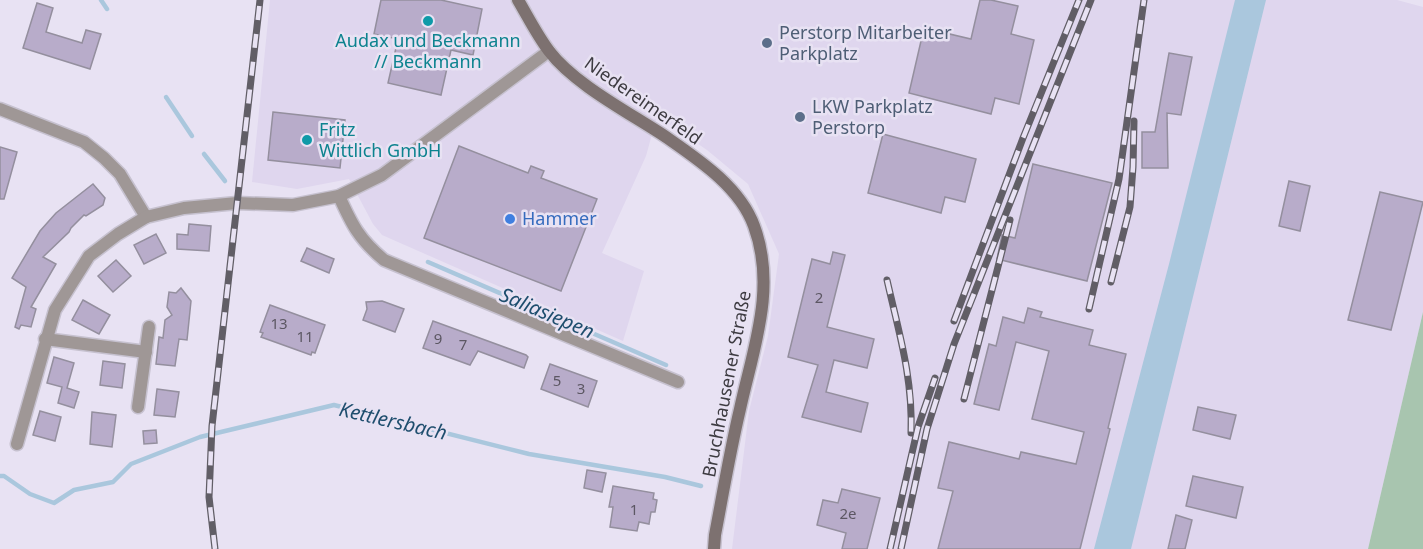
<svg xmlns="http://www.w3.org/2000/svg" width="1423" height="549" viewBox="0 0 1423 549" font-family="'Noto Sans',sans-serif">
<style>
.built{fill:#dfd6ee}
.green{fill:#a8c5af}
.water{fill:#aac7dd}
.lines{fill:none;stroke-linecap:round;stroke-linejoin:round}
.stream{stroke:#aac7dd;stroke-width:4.5}
.building{fill:#b8acca;stroke:#948f9e;stroke-width:1.5}
.street-casing{stroke:#c6c1cf;stroke-width:15}
.secondary-casing{stroke:#c6c1cf;stroke-width:15}
.street{stroke:#9f9796;stroke-width:12}
.secondary{stroke:#7d7170;stroke-width:12}
.rail-casing{stroke:#615e66;stroke-width:7}
.rail{stroke:#e8e2f3;stroke-width:4.5;stroke-dasharray:14;stroke-linecap:butt}
.culture-dot{fill:#0f9aa8;stroke:#e8e2f3;stroke-width:2}
.service-dot{fill:#5c6f8a;stroke:#e8e2f3;stroke-width:2}
.shop-dot{fill:#3f7fe0;stroke:#e8e2f3;stroke-width:2}
.labels{text-anchor:middle;stroke-width:5;stroke-linejoin:round;paint-order:stroke}
.number-label{font-size:15px;fill:#5c5763}
.service-label{font-size:18px;fill:#4e5e75;stroke:#e8e2f3;text-anchor:start}
.culture-label{font-size:18px;fill:#0d838f;stroke:#e8e2f3}
.street-label{font-size:18px;fill:#3d3b41;stroke:#e8e2f3}
.shop-label{font-size:18px;fill:#366cbe;stroke:#e8e2f3;text-anchor:start}
.water-label{font-size:20px;font-style:italic;fill:#1f4e6e;stroke:#e8e2f3}
</style>
<rect width="100%" height="100%" fill="#e8e2f3"/>
<polygon class="built" points="270,0 1397,0 1423,7 1423,312 1368,549 732,549 749,411 768,336 779,254 748,184 707,150 657,116 646,156 602,253 644,271 623,341 382,235 373,224 349,179 297,189 252,182"/>
<polygon class="green" points="1423,312 1423,549 1368,549"/>
<polygon class="water" points="1235,0 1266,0 1131,549 1094,549 1169,264"/>
<g class="lines">
<g class="stream">
<polyline points="101,0 107,9"/>
<polyline points="166,97 192,136"/>
<polyline points="204,154 225,181"/>
<polyline points="428,262 666,365"/>
<polyline points="0,476 4,476 30,494 54,503 74,490 113,482 131,464 200,437 334,405 529,454 665,477 701,486"/>
</g>
</g>
<g class="building">
<polygon points="381,0 441,0 482,9 473,55 451,50 441,95 388,83 398,39 374,34"/>
<polygon points="980,0 991,0 1018,6 1011,34 1034,40 1019,104 995,98 991,114 909,93 924,28 971,39"/>
<polygon points="37,3 53,8 46,32 82,43 86,30 101,34 90,69 23,48"/>
<polygon points="1169,53 1192,57 1181,115 1167,113 1168,168 1142,168 1142,132 1155,132"/>
<polygon points="273,112 345,120 340,168 268,160"/>
<polygon points="883,134 976,159 965,202 945,197 941,213 868,193"/>
<polygon points="459,146 528,173 531,166 544,171 541,178 597,199 561,291 424,238"/>
<polygon points="0,147 17,152 4,199 0,199"/>
<polygon points="1033,164 1112,183 1087,281 997,259 1002,235 1015,238"/>
<polygon points="1289,181 1310,186 1300,231 1279,226"/>
<polygon points="93,184 105,198 103,205 86,216 84,215 71,228 69,232 43,257 56,264 31,307 36,309 31,327 21,325 19,329 15,327 26,287 12,278 40,231 56,213"/>
<polygon points="1380,192 1423,202 1391,330 1348,320"/>
<polygon points="189,224 211,226 209,251 177,249 177,234 188,235"/>
<polygon points="156,234 166,253 144,264 134,245"/>
<polygon points="307,248 334,259 329,273 301,261"/>
<polygon points="833,252 845,255 827,327 874,339 867,368 834,360 826,392 868,403 861,432 802,417 818,365 788,357 812,259 830,264"/>
<polygon points="116,260 131,276 113,292 98,276"/>
<polygon points="181,288 191,301 187,340 179,339 175,366 156,364 159,337 163,338 165,320 172,315 167,307 169,292 176,293"/>
<polygon points="83,300 110,315 99,334 72,320"/>
<polygon points="382,301 404,309 395,332 363,320 367,309 366,302"/>
<polygon points="270,305 325,325 315,353 312,352 311,355 261,337 263,333 260,332"/>
<polygon points="1028,308 1042,312 1040,317 1093,330 1089,345 1126,354 1108,428 1110,429 1080,549 938,549 953,491 938,488 949,442 1019,459 1021,452 1076,464 1084,432 1032,419 1049,351 1016,342 999,410 974,404 989,344 996,346 1003,317 1024,323"/>
<polygon points="433,321 526,355 528,357 524,368 478,351 470,365 423,348"/>
<polygon points="54,357 74,363 67,388 79,392 74,408 58,403 62,387 47,383"/>
<polygon points="103,361 125,364 122,388 100,385"/>
<polygon points="550,364 597,381 588,407 541,389"/>
<polygon points="157,389 179,392 175,417 154,415"/>
<polygon points="1198,407 1236,415 1230,439 1193,430"/>
<polygon points="40,411 61,417 55,441 33,435"/>
<polygon points="92,412 116,415 112,447 90,444"/>
<polygon points="156,430 157,443 144,444 143,431"/>
<polygon points="587,470 606,473 602,492 584,488"/>
<polygon points="1193,476 1243,487 1236,518 1186,506"/>
<polygon points="613,486 654,493 653,499 657,500 655,512 651,512 649,524 639,522 637,531 610,527 613,507 609,507"/>
<polygon points="842,489 880,498 867,549 842,549 846,533 817,525 823,500 838,503"/>
<polygon points="1176,515 1192,520 1185,549 1168,549"/>
</g>
<g class="lines">
<g class="street-casing">
<g id="street">
<polyline points="0,109 84,142 104,158 120,174 146,217"/>
<path d="M339 196C352 225 359 239 384 260L678 382"/>
<polyline points="45,339 146,352"/>
<polyline points="138,407 149,327"/>
<polyline points="17,444 55,310 89,256 118,234 146,217 184,208 237,203 293,205 339,196 382,175 549,51"/>
</g>
</g>
<g class="secondary-casing">
<path id="secondary" d="M518 0C528 17 537 35 549 51 575 85 630 113 666 137 699 160 740 187 754 226 777 288 753 349 740 409 730 451 723 493 715 535L714 549"/>
</g>
<use href="#street" class="street"/>
<use href="#secondary" class="secondary"/>
<g class="rail-casing">
<g id="rail">
<path d="M887 280C899 333 913 378 911 433"/>
<polyline points="1111,282 1130,207 1133,167 1134,121"/>
<polyline points="1089,309 1119,179 1144,0"/>
<polyline points="954,321 1023,138 1079,0"/>
<polyline points="964,399 1010,220"/>
<polyline points="215,549 209,497 212,426 260,0"/>
<polyline points="890,549 918,427 935,378"/>
<polyline points="901,549 927,429 954,344 1091,0"/>
</g>
</g>
<use href="#rail" class="rail"/>
</g>
<g class="culture-dot">
<circle cx="428" cy="21" r="6"/>
<circle cx="307" cy="140" r="6"/>
</g>
<g class="service-dot">
<circle cx="767" cy="43" r="6"/>
<circle cx="800" cy="117" r="6"/>
</g>
<circle class="shop-dot" cx="510" cy="219" r="6"/>
<g class="labels">
<g class="number-label">
<text x="819" y="303">2</text>
<text x="279" y="329">13</text>
<text x="305" y="342">11</text>
<text x="438" y="344">9</text>
<text x="463" y="350">7</text>
<text x="557" y="386">5</text>
<text x="581" y="394">3</text>
<text x="634" y="515">1</text>
<text x="848" y="519">2e</text>
</g>
<g class="service-label">
<text x="779" y="39">Perstorp Mitarbeiter<tspan x="779" dy="21">Parkplatz</tspan></text>
<text x="812" y="113">LKW Parkplatz<tspan x="812" dy="21">Perstorp</tspan></text>
</g>
<g class="culture-label">
<text x="428" y="47">Audax und Beckmann<tspan x="428" dy="21">// Beckmann</tspan></text>
<text x="319" y="136" text-anchor="start">Fritz<tspan x="319" dy="21">Wittlich GmbH</tspan></text>
</g>
<g class="street-label">
<text transform="translate(643 101) rotate(35)" y="6">Niedereimerfeld</text>
<text transform="translate(727 384) rotate(-79)" y="6">Bruchhausener Straße</text>
</g>
<g class="shop-label">
<text x="522" y="225">Hammer</text>
</g>
<g class="water-label">
<text transform="translate(547 313) rotate(23)" y="7">Saliasiepen</text>
<text transform="translate(393 421) rotate(13)" y="7">Kettlersbach</text>
</g>
</g>
</svg>
